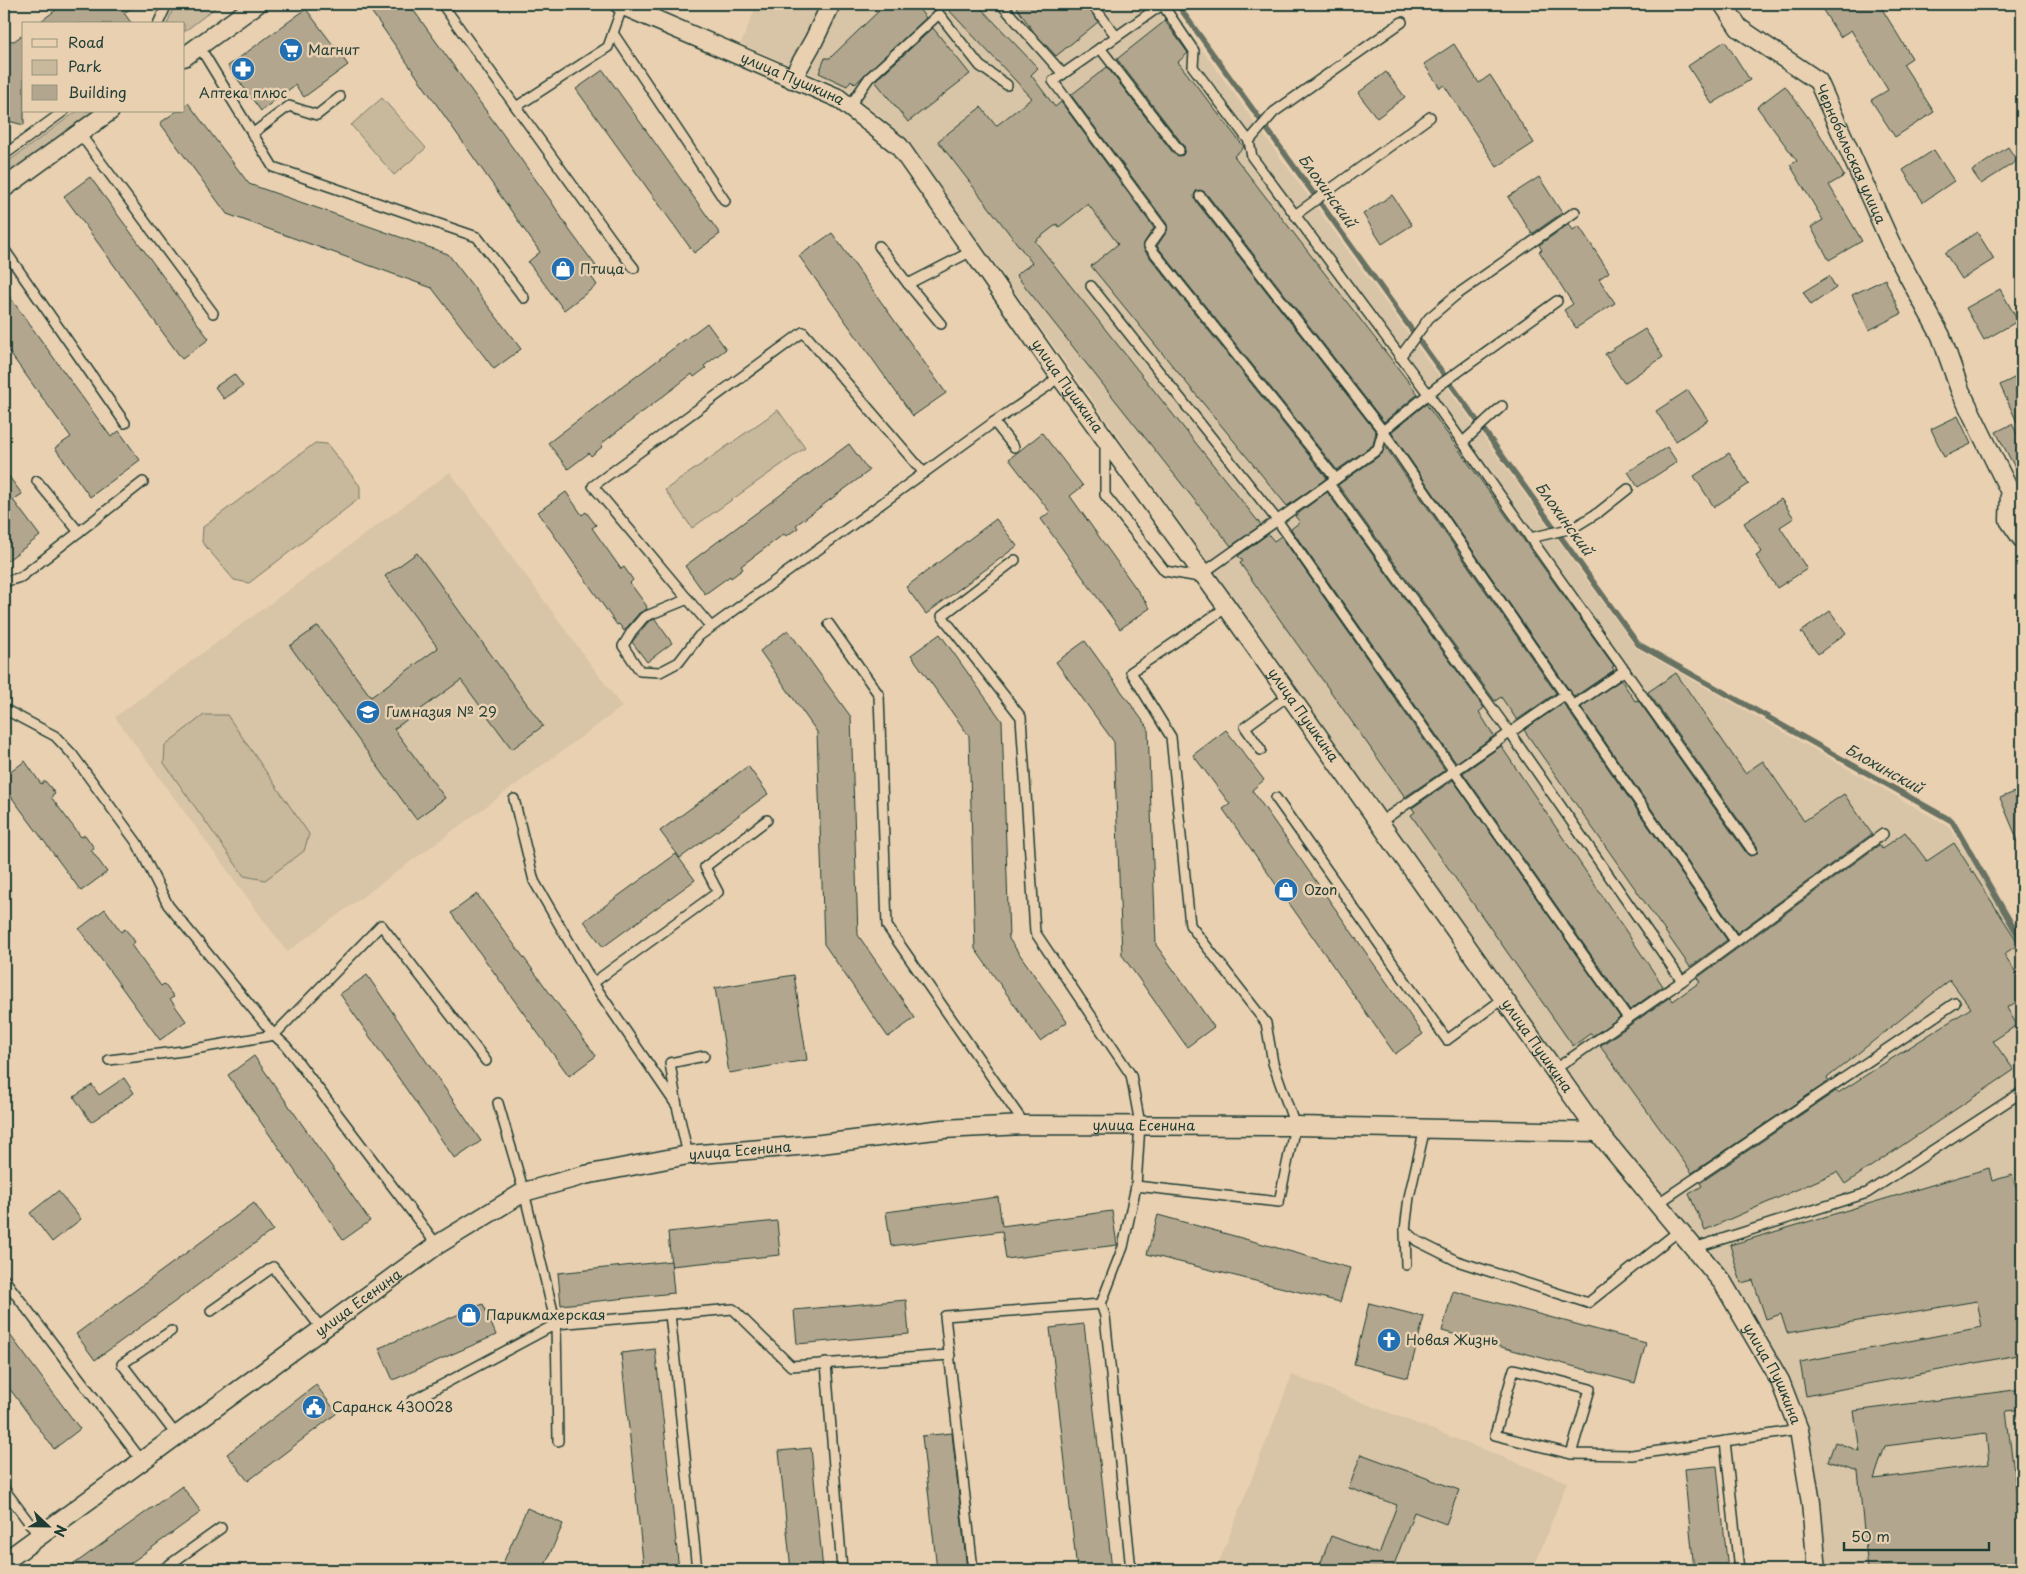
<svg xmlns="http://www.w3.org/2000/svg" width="2026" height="1574" viewBox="0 0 2026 1574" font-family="'Playpen Sans',sans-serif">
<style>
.built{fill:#d8c4a6}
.green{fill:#c8b89c;stroke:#747a68}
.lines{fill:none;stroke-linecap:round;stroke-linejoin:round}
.stream{stroke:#687262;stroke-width:5.5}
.building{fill:#b2a78e;stroke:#1f3d34;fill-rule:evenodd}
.service-casing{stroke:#1f3d34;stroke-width:12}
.minor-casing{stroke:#1f3d34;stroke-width:21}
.service{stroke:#e9d0b1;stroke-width:9}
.minor{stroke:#e9d0b1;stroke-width:18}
.labels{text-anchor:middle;stroke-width:5;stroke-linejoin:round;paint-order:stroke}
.poi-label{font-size:14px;fill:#1f3d34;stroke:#e9d0b1;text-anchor:start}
.street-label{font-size:14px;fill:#1f3d34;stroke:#e9d0b1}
.water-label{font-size:15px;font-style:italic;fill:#2b463c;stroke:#e9d0b1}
</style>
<rect width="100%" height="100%" fill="#e9d0b1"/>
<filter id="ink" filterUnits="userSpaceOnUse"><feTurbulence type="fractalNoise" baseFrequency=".02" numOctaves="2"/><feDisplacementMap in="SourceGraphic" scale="10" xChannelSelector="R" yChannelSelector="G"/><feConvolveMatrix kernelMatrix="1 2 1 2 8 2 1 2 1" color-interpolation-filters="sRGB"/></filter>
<g filter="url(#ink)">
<g class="built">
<polygon points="757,4 1169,4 1636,648 1948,826 2022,936 2022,1570 1827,1570 1819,1496 1785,1373 1602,1124 1215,572 904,136 845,88 741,44"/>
<polygon points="450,472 622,707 287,952 115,717"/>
<polygon points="1292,1375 1567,1482 1533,1570 1216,1570"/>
</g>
<g class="green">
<polygon points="175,4 220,4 184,32 184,24 167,24"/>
<polygon points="382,98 426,148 394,175 351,125"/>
<polygon points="77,111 103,111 84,127 72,128 11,172 8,167 9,161"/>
<polygon points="778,410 805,448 692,528 665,490"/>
<polygon points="315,443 327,444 360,486 360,498 249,583 234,580 202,542 203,527"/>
<polygon points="204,715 227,715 309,834 304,851 265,880 244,876 164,763 165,745"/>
</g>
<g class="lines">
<polyline class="stream" points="1177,4 1638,644 1952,821 2022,942"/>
</g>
<g class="building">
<polygon points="64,4 137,4 124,13 132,24 37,24"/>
<polygon points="366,4 409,4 551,201 570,231 596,266 588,272 597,285 564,310 528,262 540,252"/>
<polygon points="886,4 915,4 926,18 855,84 851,80 847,86 819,73 825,58 830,58"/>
<polygon points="943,4 977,4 1038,68 1031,75 1055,107 1061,102 1154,228 1144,243 1144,250 1327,478 1287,506 1091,266 1118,244 1088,204 1059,227 1057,224 1035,241 1261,525 1231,546 1016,275 1032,263 938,141 981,107 996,126 1032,98"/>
<polygon points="1014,4 1086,4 1098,22 1056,56 1034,32"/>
<polygon points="1819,4 1879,4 1912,58 1903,64 1934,112 1895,137 1871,100 1888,90 1851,30 1840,37"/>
<polygon points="306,9 348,65 304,97 295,85 261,111 228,66"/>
<polygon points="1165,21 1188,53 1178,62 1244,147 1234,156 1418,394 1384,422 1205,192 1200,190 1196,191 1194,196 1195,200 1376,432 1373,445 1337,470 1157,246 1167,231 1167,224 1071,95 1107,67 1174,154 1179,156 1183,155 1185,150 1184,146 1117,59"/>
<polygon points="933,28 970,74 908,122 875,81"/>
<polygon points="24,34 24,125 4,120 4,40 14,41"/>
<polygon points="1725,41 1750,80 1712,104 1688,66"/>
<polygon points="1454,44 1479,83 1490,75 1534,143 1497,167 1444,85 1440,88 1424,64"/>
<polygon points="603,70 720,234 694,253 576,89"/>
<polygon points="1386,72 1405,97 1377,118 1358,93"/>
<polygon points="1785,86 1818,131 1844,176 1829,185 1862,241 1829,260 1811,227 1823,220 1790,165 1797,161 1757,107"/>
<polygon points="188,103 249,184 448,254 521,349 494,369 432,288 227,214 160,123 177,111 184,111 184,106"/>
<polygon points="2008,147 2017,161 1981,184 1972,171"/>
<polygon points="1934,150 1954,181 1923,202 1903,170"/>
<polygon points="90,177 209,339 182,359 64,196"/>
<polygon points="1539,177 1562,213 1532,234 1508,197"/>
<polygon points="1392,195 1412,225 1382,244 1363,214"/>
<polygon points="1569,224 1573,230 1579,226 1609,272 1599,279 1615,303 1576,328 1564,310 1573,304 1539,251 1542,250 1539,245"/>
<polygon points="1977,232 1994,259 1962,279 1945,253"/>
<polygon points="832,233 946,393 913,416 799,256"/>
<polygon points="1829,276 1836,288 1811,305 1803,292"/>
<polygon points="1885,279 1901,314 1869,330 1852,295"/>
<polygon points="4,289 111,437 119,431 140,460 90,497 55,448 71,437 4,345"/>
<polygon points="2000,289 2018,321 1984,340 1966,308"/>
<polygon points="707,323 726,349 704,366 706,368 694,377 692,374 601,444 602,447 591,456 589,453 568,469 548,443"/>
<polygon points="1645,329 1663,357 1624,383 1605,354"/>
<polygon points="234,374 243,386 224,399 215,387"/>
<polygon points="2022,374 2022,433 2000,385"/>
<polygon points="1688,390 1708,420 1676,441 1656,411"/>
<polygon points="1426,404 1614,666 1612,667 1614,670 1574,697 1391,432"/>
<polygon points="1958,416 1971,444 1944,457 1931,429"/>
<polygon points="2012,424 2022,443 2022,481 1996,432"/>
<polygon points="1042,433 1083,486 1070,496 1150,608 1120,629 1041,519 1050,512 1009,459"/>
<polygon points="849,444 869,471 796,525 798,528 786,536 784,534 741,566 743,569 731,578 730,576 705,594 685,566"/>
<polygon points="1385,446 1556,693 1517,720 1501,697 1495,701 1338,485 1382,454"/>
<polygon points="1667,447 1677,462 1638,487 1628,472"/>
<polygon points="1729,453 1749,484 1714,507 1694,476"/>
<polygon points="4,470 22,494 13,500 40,536 4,563"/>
<polygon points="566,492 582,515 586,512 596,525 592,528 621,569 624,567 633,580 630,583 646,605 647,609 639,613 624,631 619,624 617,625 538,512"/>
<polygon points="1327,492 1484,708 1479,712 1494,736 1456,763 1291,529 1300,522 1295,516"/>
<polygon points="1781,499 1794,518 1780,527 1807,569 1777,588 1756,556 1762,552 1744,523"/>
<polygon points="996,519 1017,546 926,614 906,587"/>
<polygon points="1268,534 1274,541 1281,536 1445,770 1405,797 1240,563 1243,561 1238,556"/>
<polygon points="417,553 543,726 512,749 461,680 394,729 445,798 416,819 290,646 318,626 371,697 438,648 385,576"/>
<polygon points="1830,611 1846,633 1818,654 1801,632"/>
<polygon points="655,619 672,643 647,662 632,642 648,622"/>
<polygon points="788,630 851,717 858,935 915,1018 888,1037 824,944 817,732 760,651"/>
<polygon points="940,634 1002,721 1009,939 1067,1022 1040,1041 975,949 969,736 911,655"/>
<polygon points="1085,641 1148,728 1156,945 1214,1027 1187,1047 1122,955 1114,742 1056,662"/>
<polygon points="1676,673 1745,773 1763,761 1804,821 1844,794 1872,834 1737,933 1581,707 1621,680 1635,701 1638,700 1747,854 1750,856 1755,855 1758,852 1757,846 1648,692"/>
<polygon points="1563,703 1727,940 1690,967 1524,730"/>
<polygon points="1226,730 1264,780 1252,790 1423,1034 1395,1054 1223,809 1230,804 1193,755"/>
<polygon points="1501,746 1663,986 1630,1010 1463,773"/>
<polygon points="25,761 41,784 45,781 51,788 55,794 51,797 81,837 85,835 90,842 94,848 91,850 107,872 81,891 4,787 4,777"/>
<polygon points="748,766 768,794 680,858 660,831"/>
<polygon points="1453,780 1620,1017 1593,1036 1591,1033 1573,1046 1411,815 1415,812 1412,808"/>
<polygon points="2022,789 2022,850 2000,798"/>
<polygon points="1905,832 1927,861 1954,843 2019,944 2004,954 2022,982 2022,998 2007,1008 2017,1025 1993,1041 2014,1070 1845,1184 1837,1172 1705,1230 1689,1194 1702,1186 1700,1183 1836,1091 1838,1093 1971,1008 1950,980 1827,1078 1829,1081 1692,1173 1600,1046 1670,997 1673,1001 1700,982 1697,978 1879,845 1882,849"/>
<polygon points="676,854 695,880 603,947 584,921"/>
<polygon points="477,894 596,1056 569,1076 451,913"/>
<polygon points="105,909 121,932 125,929 131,936 135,942 131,945 161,986 164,984 174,997 170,999 186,1021 160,1040 79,929"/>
<polygon points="367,975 481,1141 455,1159 340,994"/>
<polygon points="794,975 807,1060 729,1073 715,988"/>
<polygon points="254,1056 370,1221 343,1240 228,1075"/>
<polygon points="124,1078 134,1093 91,1122 74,1097 92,1085 99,1095"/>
<polygon points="1989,1168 1992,1181 2012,1175 2022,1207 2022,1354 1806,1396 1800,1362 1982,1327 1977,1301 1787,1333 1781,1314 1766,1319 1753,1280 1741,1283 1730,1245"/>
<polygon points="58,1191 81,1219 52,1242 30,1213"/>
<polygon points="998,1197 1002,1226 1112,1211 1117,1245 1006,1259 1002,1231 891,1246 886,1212"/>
<polygon points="254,1203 273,1230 95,1360 76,1334"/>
<polygon points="1158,1215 1350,1268 1340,1302 1147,1254"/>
<polygon points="777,1221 780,1255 671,1266 668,1232"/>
<polygon points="671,1261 674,1293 561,1305 558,1273"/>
<polygon points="1453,1291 1646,1343 1635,1383 1442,1331"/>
<polygon points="906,1300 909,1334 797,1344 794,1310"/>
<polygon points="1369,1303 1424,1317 1408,1378 1354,1364"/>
<polygon points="483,1304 496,1335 393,1380 379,1348"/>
<polygon points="1084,1324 1104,1497 1112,1570 1077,1570 1050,1328"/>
<polygon points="4,1327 80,1429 54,1449 4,1381"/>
<polygon points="655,1349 664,1427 679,1570 644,1570 621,1353"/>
<polygon points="316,1385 337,1413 248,1481 227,1454"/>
<path d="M2022 1389V1409L2006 1411 2022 1534V1561L1951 1570H1868L1858 1471 1828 1461 1835 1442 1860 1451 1854 1411ZM1986 1433 1989 1464 1874 1479 1885 1446Z"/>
<polygon points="952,1433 967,1570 937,1570 922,1436"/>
<polygon points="811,1448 823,1570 791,1570 779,1451"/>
<polygon points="1361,1454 1459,1490 1446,1524 1414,1512 1392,1570 1318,1570 1331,1536 1379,1554 1397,1505 1349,1488"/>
<polygon points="1717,1466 1728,1570 1694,1570 1684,1469"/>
<polygon points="182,1486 201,1512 139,1557 121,1570 66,1570"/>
<polygon points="527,1508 563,1524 543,1570 500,1570"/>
</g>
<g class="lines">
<g class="service-casing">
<g id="service">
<polyline points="442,4 516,107 608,47 623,5"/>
<polyline points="1001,4 1063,74"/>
<polyline points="1092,4 1116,36"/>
<polyline points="1162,4 1194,51 1193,67 1249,141 1252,157 1429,395 1752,850"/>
<polyline points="1163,4 1053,81 1162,228 1149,246 1336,479"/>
<polyline points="158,24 167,4"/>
<polyline points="613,33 725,201"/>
<polyline points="199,46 273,167 477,237 524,298"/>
<polyline points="1100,48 1179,150"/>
<polyline points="516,107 615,244 634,268"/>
<polyline points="849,107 869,78 939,14 980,66 1007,85"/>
<polyline points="80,134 213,313"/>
<polyline points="252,134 289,106 317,115 340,97"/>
<polyline points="1249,141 1274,112 1402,22"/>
<polyline points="4,155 64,111"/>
<polyline points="1200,196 1383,431 1735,941"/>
<polyline points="1295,215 1430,117"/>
<polyline points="879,246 908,284"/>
<polyline points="4,249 125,423"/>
<polyline points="1091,286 1277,520 1628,1018"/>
<polyline points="941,324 908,284 972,251"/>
<polyline points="1400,357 1429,318 1455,296 1575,212"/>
<polyline points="994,422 1014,447"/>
<polyline points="1463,442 1502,406"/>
<polyline points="1105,443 1105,495 1165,571 1205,578"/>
<polyline points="37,481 79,532"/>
<polyline points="1329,484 1510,733 1682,981"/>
<polyline points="1530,538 1573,528 1599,512 1628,489"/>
<polyline points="1203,573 1378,449 1383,431 1437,387 1557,301"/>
<polyline points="4,582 21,577 143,482"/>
<polyline points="688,599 644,617 632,631 623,646 640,671 660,672 679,662 699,636 994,422 1048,386 1059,375"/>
<polyline points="829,624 879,695 887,926 1025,1125"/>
<polyline points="711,627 593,486 803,332 924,473"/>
<polyline points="1574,705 1625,670"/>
<polyline points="4,709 55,736 72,754 137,843 168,905 274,1035 286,1046 437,1245"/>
<polyline points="1261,750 1245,727 1289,695"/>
<polyline points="1276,798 1447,1040 1504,998"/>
<polyline points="514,799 534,881 593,983 677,1106"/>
<polyline points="1379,823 1566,694"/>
<polyline points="593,983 718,892 705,867 767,820"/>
<polyline points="109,1060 183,1051 274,1035 381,925 486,1061"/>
<polyline points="1554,1070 1682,981 1883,834"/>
<polyline points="498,1103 524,1192 556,1324 733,1309 791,1366 950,1355"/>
<polyline points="688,1155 677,1106 670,1063 704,1056"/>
<polyline points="1136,1186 1279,1202 1295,1126 1273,1063 1266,1023 1190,925 1171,737 1131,672 1227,607"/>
<polyline points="1657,1204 1955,1003"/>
<polyline points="1405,1230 1417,1241 1457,1261 1588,1303 1680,1230"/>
<polyline points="1694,1248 1867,1193 2022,1092"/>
<polyline points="1406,1265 1405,1230 1409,1197 1425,1128"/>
<polyline points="4,1279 142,1461"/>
<polyline points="1101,1304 1105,1316 1131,1570"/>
<polyline points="211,1311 273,1267 322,1329"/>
<polyline points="670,1314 697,1570"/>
<polyline points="171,1331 122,1364 177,1436"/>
<polyline points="826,1363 842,1570"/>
<polyline points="412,1401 556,1324 558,1441"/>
<polyline points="1725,1441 1739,1570"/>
<polyline points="1571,1454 1590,1389 1514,1369 1495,1435 1571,1454 1632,1455 1799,1430"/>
<polyline points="4,1489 39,1536"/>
<polyline points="162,1570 221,1528"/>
<polyline points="973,1570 945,1316 1101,1304 1123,1247 1136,1186 1140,1124 1131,1075 1035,932 1021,717 942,616 1015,560"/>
</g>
</g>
<g class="minor-casing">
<g id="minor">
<path id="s1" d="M619 4 838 98 899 146 1059 375 1227 607 1598 1132 1723 1283 1780 1381 1799 1430 1811 1503 1817 1570"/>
<path id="s2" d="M1723 4 1739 28 1818 81 1892 246 1941 336 1960 390 2010 492 2009 520 2022 539"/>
<polyline points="184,57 257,4"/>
<polyline points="792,79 814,40 831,4"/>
<polyline points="4,188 110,111"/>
<path id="s3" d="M4 1562 437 1245 524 1192 585 1175 688 1155 821 1144 943 1129 1025 1125 1295 1126 1598 1132"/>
</g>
</g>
<use href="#service" class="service"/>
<use href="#minor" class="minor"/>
</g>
</g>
<defs>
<g id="supermarket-disc" transform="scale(1.25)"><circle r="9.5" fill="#1f6fb2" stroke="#e9d0b1"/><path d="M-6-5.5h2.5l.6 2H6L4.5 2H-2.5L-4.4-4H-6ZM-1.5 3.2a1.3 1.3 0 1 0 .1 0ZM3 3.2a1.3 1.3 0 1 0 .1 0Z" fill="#fff"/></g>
<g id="pharmacy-disc" transform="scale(1.25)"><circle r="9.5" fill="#1f6fb2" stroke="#e9d0b1"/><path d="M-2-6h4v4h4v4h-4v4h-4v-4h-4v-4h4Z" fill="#fff"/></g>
<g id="shop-disc" transform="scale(1.25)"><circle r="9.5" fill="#1f6fb2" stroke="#e9d0b1"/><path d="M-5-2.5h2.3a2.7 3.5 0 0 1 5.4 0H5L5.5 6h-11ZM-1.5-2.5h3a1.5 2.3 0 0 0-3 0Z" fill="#fff"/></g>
<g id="school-disc" transform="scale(1.25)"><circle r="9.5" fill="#1f6fb2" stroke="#e9d0b1"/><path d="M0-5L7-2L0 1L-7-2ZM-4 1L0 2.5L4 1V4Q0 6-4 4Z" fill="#fff"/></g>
<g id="church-disc" transform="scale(1.25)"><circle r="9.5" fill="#1f6fb2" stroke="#e9d0b1"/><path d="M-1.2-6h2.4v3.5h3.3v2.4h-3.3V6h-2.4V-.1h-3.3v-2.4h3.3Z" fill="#fff"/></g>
<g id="civic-disc" transform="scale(1.25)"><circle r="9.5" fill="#1f6fb2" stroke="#e9d0b1"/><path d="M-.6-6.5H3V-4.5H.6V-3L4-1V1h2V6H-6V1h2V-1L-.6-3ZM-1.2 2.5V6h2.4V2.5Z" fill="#fff"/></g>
</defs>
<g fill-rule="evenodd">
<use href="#supermarket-disc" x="291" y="50"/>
<use href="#pharmacy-disc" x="243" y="69"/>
<use href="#shop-disc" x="563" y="269"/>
<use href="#school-disc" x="368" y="712"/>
<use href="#shop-disc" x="1286" y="890"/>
<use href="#shop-disc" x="469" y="1315"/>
<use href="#church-disc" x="1389" y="1340"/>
<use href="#civic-disc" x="314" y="1407"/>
</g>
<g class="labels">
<g class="poi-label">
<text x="308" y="55">Магнит</text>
<text x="243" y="98" text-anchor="middle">Аптека плюс</text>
<text x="580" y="274">Птица</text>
<text x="386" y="717">Гимназия № 29</text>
<text x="1304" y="895">Ozon</text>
<text x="486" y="1320">Парикмахерская</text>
<text x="1406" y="1345">Новая Жизнь</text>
<text x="332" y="1412">Саранск 430028</text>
</g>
<g class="street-label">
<text dy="5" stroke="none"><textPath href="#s1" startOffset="189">улица Пушкина</textPath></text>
<text dy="5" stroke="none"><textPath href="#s2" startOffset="204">Чернобыльская улица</textPath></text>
<text dy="5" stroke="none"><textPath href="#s1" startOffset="609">улица Пушкина</textPath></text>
<text dy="5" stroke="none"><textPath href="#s1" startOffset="1014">улица Пушкина</textPath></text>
<text dy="5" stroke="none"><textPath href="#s1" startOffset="1419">улица Пушкина</textPath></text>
<text dy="5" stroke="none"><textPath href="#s3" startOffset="1264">улица Есенина</textPath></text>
<text dy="5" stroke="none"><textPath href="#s3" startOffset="859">улица Есенина</textPath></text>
<text dy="5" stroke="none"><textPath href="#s3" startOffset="439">улица Есенина</textPath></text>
<text dy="5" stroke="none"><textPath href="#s1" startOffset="1824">улица Пушкина</textPath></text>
</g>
<g class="water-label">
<text transform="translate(1327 191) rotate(54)" y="5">Блохинский</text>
<text transform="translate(1564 519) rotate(54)" y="5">Блохинский</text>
<text transform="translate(1884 769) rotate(29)" y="5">Блохинский</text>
</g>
</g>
<rect width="2026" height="1574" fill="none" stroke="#e9d0b1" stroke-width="20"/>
<rect x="10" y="10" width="2006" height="1554" fill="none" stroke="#1f3d34" stroke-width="2" filter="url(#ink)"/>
<rect x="22" y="22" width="162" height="90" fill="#e9d0b1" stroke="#98957f"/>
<rect x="32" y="39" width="25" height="8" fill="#e9d0b1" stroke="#98957f"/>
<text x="68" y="48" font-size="15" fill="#1f3d34">Road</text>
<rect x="32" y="60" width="25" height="15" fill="#c8b89c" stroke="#98957f"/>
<text x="68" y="72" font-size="15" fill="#1f3d34">Park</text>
<rect x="32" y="85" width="25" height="15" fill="#b2a78e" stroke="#98957f"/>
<text x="68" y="98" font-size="15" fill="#1f3d34">Building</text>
<g transform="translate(48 1526) rotate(112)" stroke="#e9d0b1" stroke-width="4" paint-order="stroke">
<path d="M0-4L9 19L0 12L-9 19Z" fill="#1f3d34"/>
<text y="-8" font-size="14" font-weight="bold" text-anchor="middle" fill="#1f3d34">N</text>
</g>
<path d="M1844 1542v8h145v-8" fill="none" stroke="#1f3d34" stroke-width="2.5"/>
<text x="1851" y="1542" font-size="15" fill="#1f3d34" stroke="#e9d0b1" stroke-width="4" paint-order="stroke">50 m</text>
</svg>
